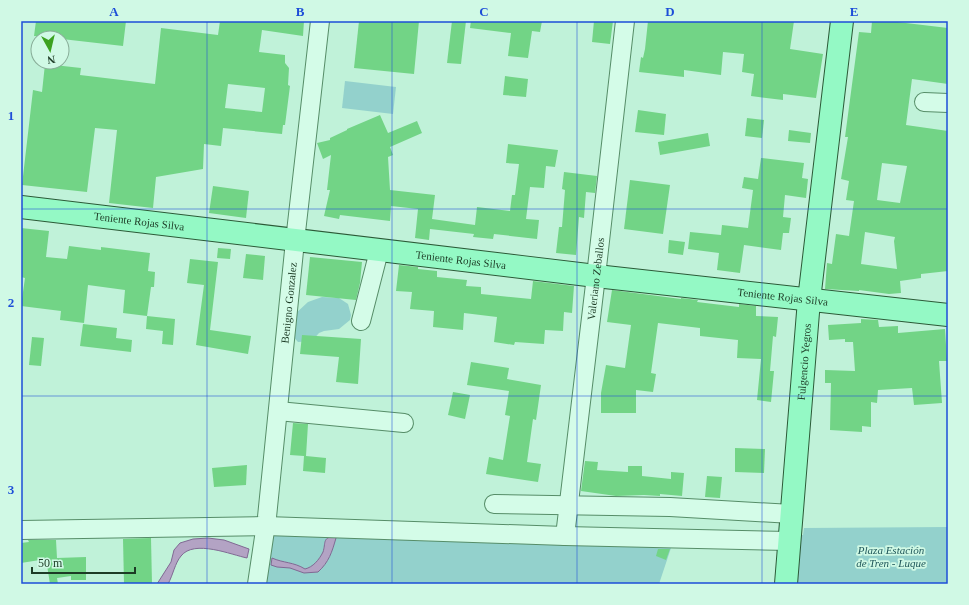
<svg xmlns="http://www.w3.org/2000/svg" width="969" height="605" viewBox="0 0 969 605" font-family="'Times New Roman',serif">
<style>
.green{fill:#93d1cc}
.water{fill:#b3a3c4;stroke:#806993}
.building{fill:#72d486;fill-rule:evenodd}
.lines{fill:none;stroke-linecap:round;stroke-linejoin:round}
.minor-casing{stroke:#568d68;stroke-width:20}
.major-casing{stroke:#2b5a37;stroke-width:24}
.minor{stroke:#d4fce8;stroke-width:18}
.major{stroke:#94f9c5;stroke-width:22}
.grid{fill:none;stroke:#1d4ed8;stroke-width:1;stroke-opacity:0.55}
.labels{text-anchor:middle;stroke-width:3.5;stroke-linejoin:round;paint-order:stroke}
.street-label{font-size:11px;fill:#1c3b25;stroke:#d0f9e5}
.park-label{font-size:11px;font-style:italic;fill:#20575a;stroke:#d0f9e5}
.neatline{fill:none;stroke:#1d4ed8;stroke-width:1.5}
.grid-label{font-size:13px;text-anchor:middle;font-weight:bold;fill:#1d4ed8}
</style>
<rect width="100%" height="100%" fill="#c0f2d9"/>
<g class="green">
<polygon points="345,81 396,87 393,114 342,108"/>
<polygon points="322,297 339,298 348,304 351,315 350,320 339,329 324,331 319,333 312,341 298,342 291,334 294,315 308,302"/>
<polygon points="948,527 948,584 795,584 801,535 803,535 804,528"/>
<polygon points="273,533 673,542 659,584 265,584"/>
</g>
<g class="water">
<path d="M334 536 336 538C332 552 329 562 318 572L304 573 290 568 277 567 271 565 272 558C283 563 294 562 305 569 313 567 319 560 323 552 326 543 322 538 334 536Z"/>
<path d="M208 538 224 540 249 549 247 558C232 555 194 539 181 556 175 563 173 575 168 584H157L171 562 174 550 180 543 193 539Z"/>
</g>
<g class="building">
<polygon points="36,21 126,21 123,46 62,39 62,38 34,36"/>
<path d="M220 21H304L303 36 262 30 259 52 285 55V63L289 68 288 85 290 86 285 125H283L282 134 223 128 221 146 204 144 203 169 156 177 153 208 109 203 117 130 95 128 87 192 22 185 33 90 42 92 45 64 81 68 80 75 155 84 161 28 218 35ZM228 84 265 88 262 112 225 108Z"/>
<polygon points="359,21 419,21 414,74 354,68"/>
<polygon points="452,21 466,21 461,64 447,63"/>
<polygon points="471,21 542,21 540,32 532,31 528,58 508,56 511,33 470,28"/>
<polygon points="594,21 613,21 610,44 592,42"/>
<polygon points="648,21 794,21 790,49 823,54 816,98 783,94 783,100 751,96 754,74 742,72 744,54 723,52 721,75 684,70 684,77 639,72 641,57 643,58 645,49"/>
<path d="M872 21H889L948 28V84L912 79 906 125 948 131V271L921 274V278L900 281 901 293 889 294 859 290V291L825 289 827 263 832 264 836 234 849 236 854 201 846 200 849 181 841 179 848 137H845L859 32 871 33ZM882 163 907 166 900 203 877 200ZM865 232 895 237 894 241 897 269 861 264Z"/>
<polygon points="505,76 528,79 526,97 503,95"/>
<polygon points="638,110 666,114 664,135 635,132"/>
<polygon points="380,115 388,133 417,121 422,133 390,147 393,155 388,157 390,190 435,195 432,219 475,225 477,207 510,211 512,195 515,195 519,164 506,163 508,144 558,150 555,167 546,166 544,188 530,187 526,219 539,220 537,239 494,234 493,239 473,237 474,234 430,229 429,240 415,238 418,209 391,206 390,221 340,215 339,219 324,216 330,190 327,190 331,155 323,159 317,143 330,140 330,138 347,130 347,129"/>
<polygon points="747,118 764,120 762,138 745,136"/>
<polygon points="789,130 811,133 810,143 788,141"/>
<polygon points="708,133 710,146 660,155 658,142"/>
<polygon points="761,158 804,163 802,178 808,179 806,198 785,195 783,217 791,218 789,233 783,233 781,250 744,245 740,273 717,270 719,253 688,249 690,232 721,235 722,225 748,228 753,190 742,188 744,177 758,179"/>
<polygon points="564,172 597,176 595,193 586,192 584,218 579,217 576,255 556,253 559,227 562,227 565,190 562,189"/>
<polygon points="630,180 670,185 663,234 624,229"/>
<polygon points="213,186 249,191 246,218 209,213"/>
<polygon points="21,228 49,231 46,257 67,259 69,246 101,250 101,247 150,253 148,271 155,272 154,287 151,287 147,316 123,313 125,290 88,285 84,323 60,320 61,311 21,306 25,278 21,277"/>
<polygon points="669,240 685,242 683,255 668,253"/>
<polygon points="218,248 231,249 230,259 217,258"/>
<polygon points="246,254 265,256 263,280 243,278"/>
<polygon points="310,257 362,262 360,283 356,300 306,295"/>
<polygon points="190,259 218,262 210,330 251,336 248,354 196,345 204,285 187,283"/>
<polygon points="399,265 418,267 418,269 437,271 437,277 467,280 466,286 481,287 481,294 531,299 533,281 574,286 572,313 564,312 563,331 545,330 544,344 515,342 514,345 494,342 497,317 464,313 463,330 433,327 434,311 410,309 412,292 396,291"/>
<polygon points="612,290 681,299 681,298 698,300 697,302 739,307 739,304 756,306 756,316 778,317 776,337 773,336 770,371 774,371 771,402 757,400 761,359 737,358 738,340 700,336 700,328 658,323 651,373 656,374 653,392 636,390 636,413 601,413 601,393 606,365 625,368 631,325 607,322"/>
<polygon points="147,316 175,319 173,345 162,344 163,331 146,329"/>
<polygon points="861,319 878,320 879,327 898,326 898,333 945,329 947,361 939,361 942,403 914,405 912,388 878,390 877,403 871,402 871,427 862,426 862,432 830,430 831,383 825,383 825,370 855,371 853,342 845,342 845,339 829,340 828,325 861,323"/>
<polygon points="83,324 117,328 116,338 132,340 131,352 80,346"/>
<polygon points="302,335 361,339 358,384 336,382 339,357 300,354"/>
<polygon points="32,337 44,338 41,366 29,365"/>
<polygon points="471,362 509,368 507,379 541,385 536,420 533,419 527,462 541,464 538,482 486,474 489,457 503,460 510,416 505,415 509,391 467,385"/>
<polygon points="453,392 470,395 465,419 448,415"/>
<polygon points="293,423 308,424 306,456 326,458 325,473 303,471 304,456 290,455"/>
<polygon points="735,448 765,449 764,473 735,472"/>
<polygon points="585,461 598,462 597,470 628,472 628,466 642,466 642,476 671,479 671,472 684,473 682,496 660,494 660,496 644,495 616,496 581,491"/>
<polygon points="247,465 246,485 214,487 212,468"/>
<polygon points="707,476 722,477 720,498 705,497"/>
<polygon points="151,538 152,584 124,584 123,539"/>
<polygon points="28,540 56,540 57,558 86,557 86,580 71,580 71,576 57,578 58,584 50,584 46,559 21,563 21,543 29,542"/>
<polygon points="658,549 670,549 666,560 656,556"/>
</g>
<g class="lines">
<g class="minor-casing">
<g id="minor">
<polyline points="924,102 948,103"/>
<polyline points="361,321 379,251"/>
<polyline points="278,411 404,423"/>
<polyline points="494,504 670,507 792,514"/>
<polyline points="21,530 266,526 565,536 790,541"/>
<path id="s1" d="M565 536 596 276 625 21"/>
<path id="s2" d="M257 584 267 517 295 241 320 21"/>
</g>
</g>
<g class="major-casing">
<g id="major">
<path id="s3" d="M21 207 596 276 948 315"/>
<path id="s4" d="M786 584 809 300 842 21"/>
</g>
</g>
<use href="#minor" class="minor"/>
<use href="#major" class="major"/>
</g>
<path class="grid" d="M207 21V584M392 21V584M577 21V584M762 21V584M21 209H948M21 396H948"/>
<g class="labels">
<g class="street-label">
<text dy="4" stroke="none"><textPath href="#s3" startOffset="119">Teniente Rojas Silva</textPath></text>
<text dy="4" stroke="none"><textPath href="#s3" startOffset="443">Teniente Rojas Silva</textPath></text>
<text dy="4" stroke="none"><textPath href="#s1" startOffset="259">Valeriano Zeballos</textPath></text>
<text dy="4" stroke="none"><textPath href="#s3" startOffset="767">Teniente Rojas Silva</textPath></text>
<text dy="4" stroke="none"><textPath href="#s2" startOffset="283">Benigno Gonzalez</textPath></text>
<text dy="4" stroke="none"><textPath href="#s4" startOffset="223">Fulgencio Yegros</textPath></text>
</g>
<g class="park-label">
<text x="891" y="554">Plaza Estación<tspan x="891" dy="13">de Tren - Luque</tspan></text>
</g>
</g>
<rect width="969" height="605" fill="none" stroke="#d0f9e5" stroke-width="44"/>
<g transform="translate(50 50) rotate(172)"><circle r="19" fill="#d0f9e5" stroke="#88ad98"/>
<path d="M0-3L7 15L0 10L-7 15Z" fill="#3ca220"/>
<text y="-6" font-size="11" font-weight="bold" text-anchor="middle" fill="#1c3b25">N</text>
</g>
<path d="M32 567v6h103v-6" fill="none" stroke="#1c3b25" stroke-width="2"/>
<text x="38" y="567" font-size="12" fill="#1c3b25" stroke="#d0f9e5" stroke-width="3" paint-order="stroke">50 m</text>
<rect x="22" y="22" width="925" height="561" class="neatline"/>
<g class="grid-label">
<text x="114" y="16">A</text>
<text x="300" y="16">B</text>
<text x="484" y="16">C</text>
<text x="670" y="16">D</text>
<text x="854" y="16">E</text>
<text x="11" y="120">1</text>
<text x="11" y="307">2</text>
<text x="11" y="494">3</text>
</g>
</svg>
